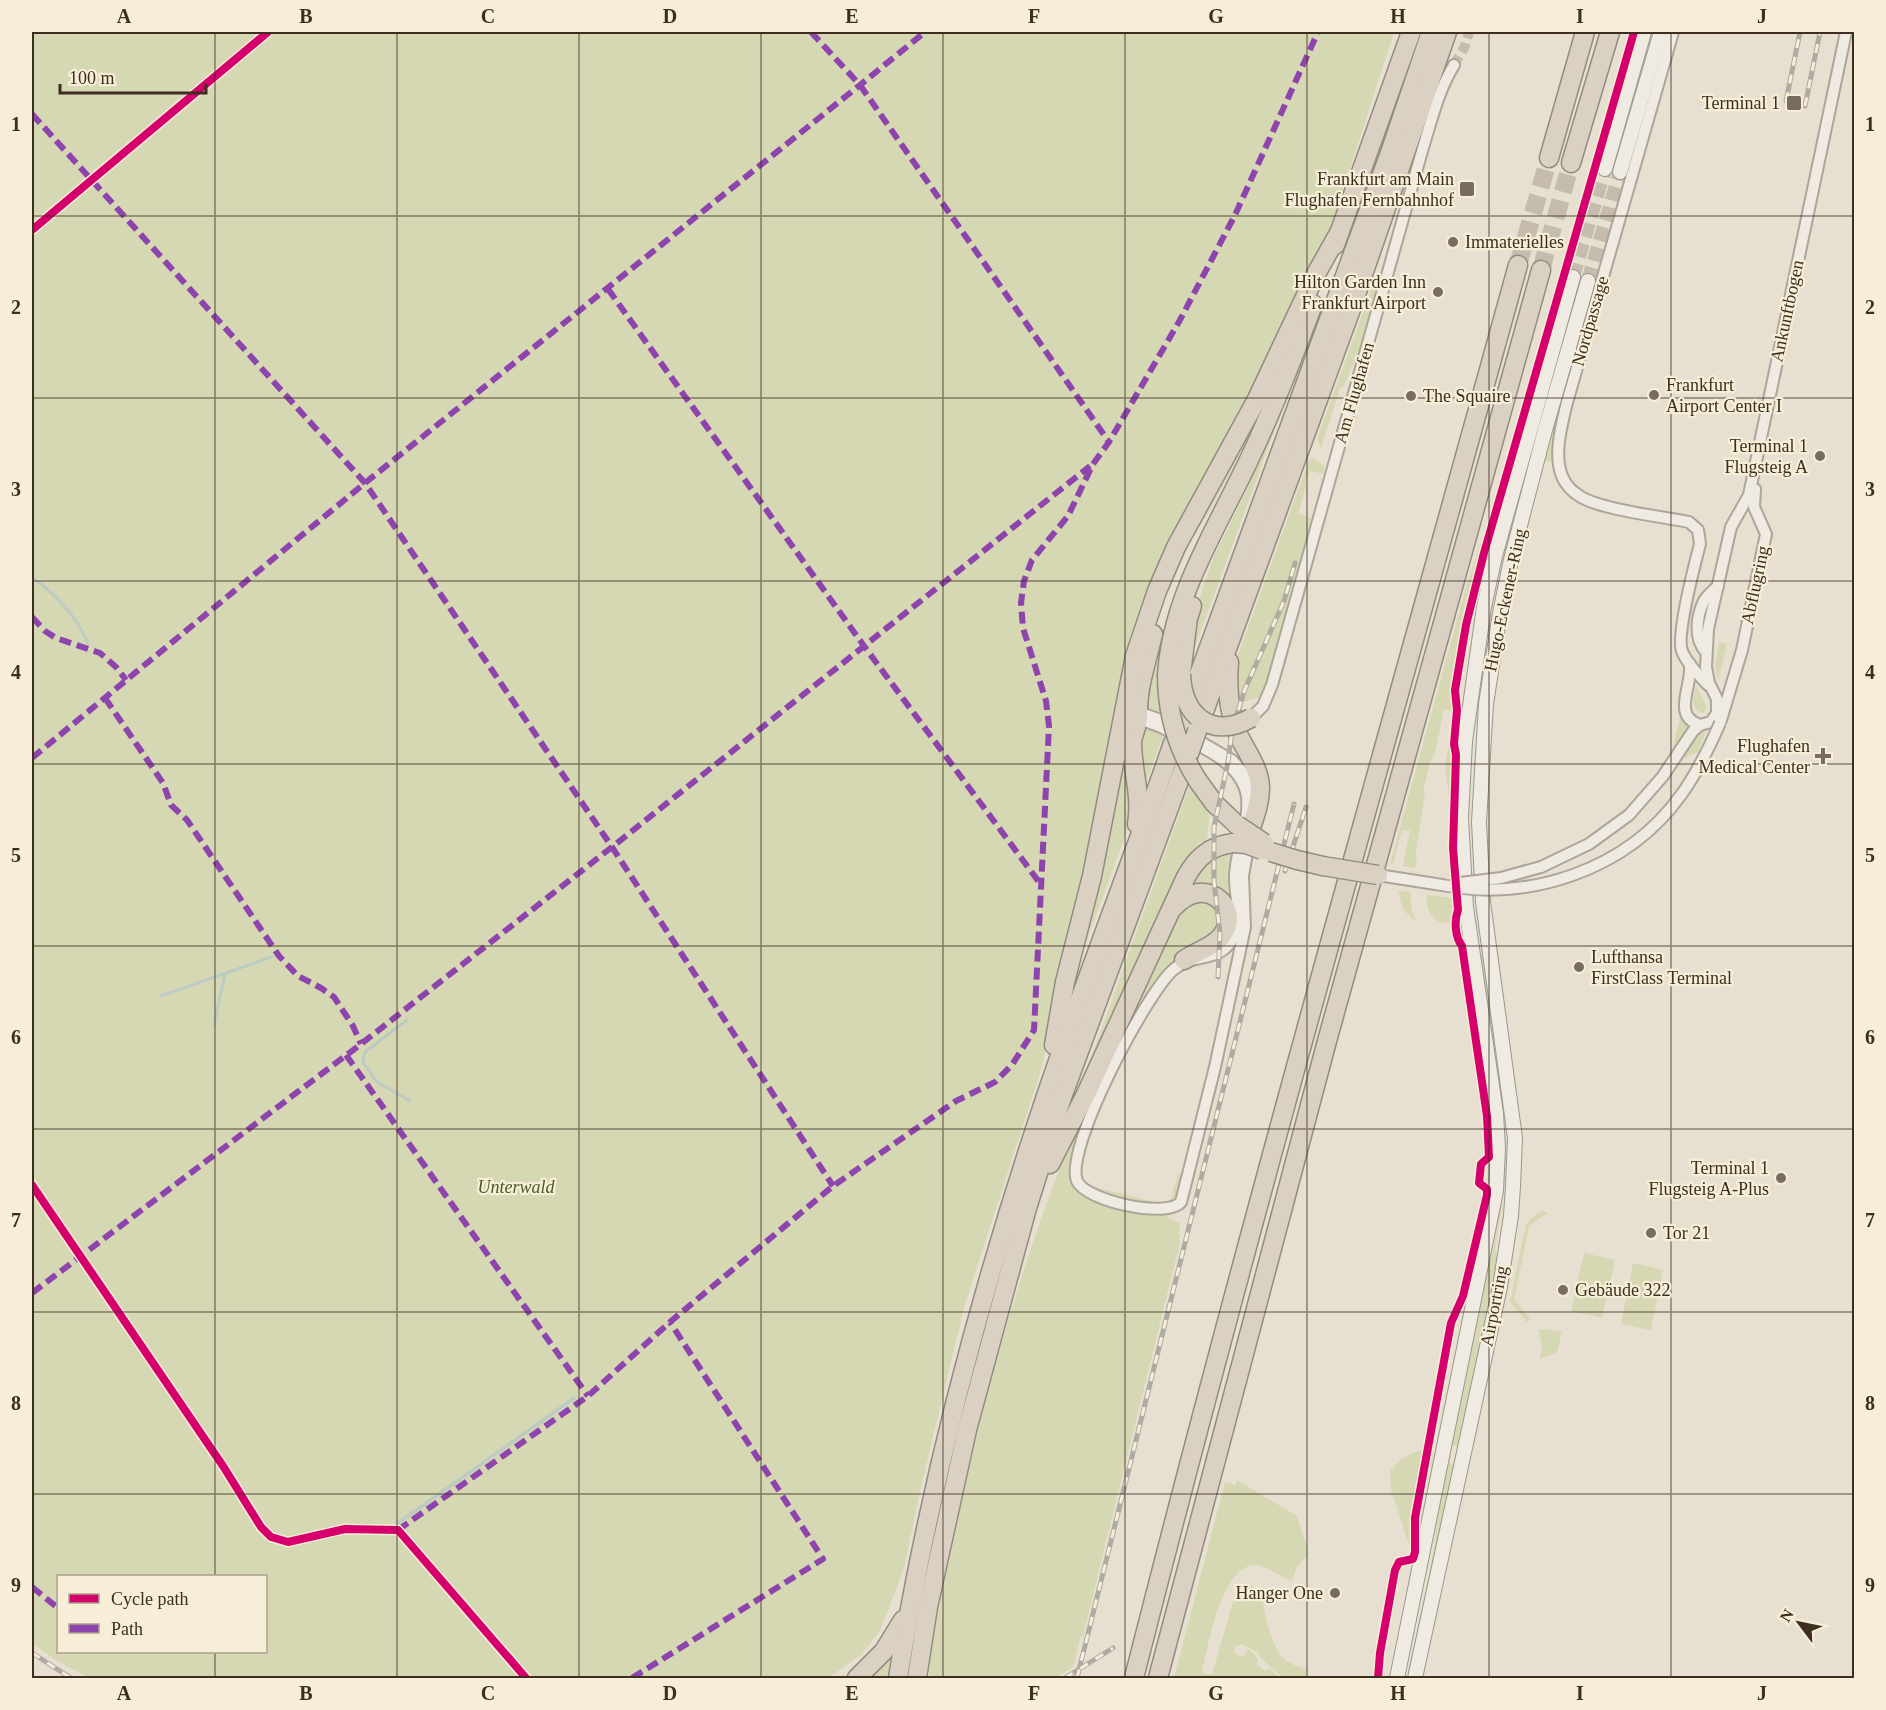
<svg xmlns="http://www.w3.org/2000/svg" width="1886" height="1710" viewBox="0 0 1886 1710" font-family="'Times New Roman',serif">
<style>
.green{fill:#d6d7b3;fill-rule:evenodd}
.water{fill:#bcccc2}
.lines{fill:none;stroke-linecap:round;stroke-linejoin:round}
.stream{stroke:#bcccc2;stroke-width:3}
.street-tunnel{stroke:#c5bcae;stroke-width:10;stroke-dasharray:10 5;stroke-linecap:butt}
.secondary-tunnel{stroke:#c5bcae;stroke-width:14;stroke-dasharray:14 7;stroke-linecap:butt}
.highway-tunnel{stroke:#c5bcae;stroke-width:18;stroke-dasharray:18 9;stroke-linecap:butt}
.street-casing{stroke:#ada599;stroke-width:14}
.secondary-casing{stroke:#9c958a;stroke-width:16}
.highway-casing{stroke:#928b80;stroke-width:21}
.street{stroke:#efebe3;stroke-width:10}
.secondary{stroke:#efebe3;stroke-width:14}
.highway{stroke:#dad1c2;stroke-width:18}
.rail-casing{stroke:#afaaa2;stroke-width:5}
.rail{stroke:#f7eed8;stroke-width:3;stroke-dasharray:9;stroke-linecap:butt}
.street-bridge-casing{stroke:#ada599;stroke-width:14;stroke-linecap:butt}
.highway-bridge-casing{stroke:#928b80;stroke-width:21;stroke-linecap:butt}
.street-bridge{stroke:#efebe3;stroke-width:10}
.highway-bridge{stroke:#dad1c2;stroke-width:18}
.quiet{stroke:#8e44ad;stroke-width:6;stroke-dasharray:12 6;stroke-linecap:butt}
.cycleway-casing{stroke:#f7eed8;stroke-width:11}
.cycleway{stroke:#d6006c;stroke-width:8}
.grid{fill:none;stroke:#3d2e20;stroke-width:1.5;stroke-opacity:0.55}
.poi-dot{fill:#786c5e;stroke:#f7eed8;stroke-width:2}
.labels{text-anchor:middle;stroke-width:4.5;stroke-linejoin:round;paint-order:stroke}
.poi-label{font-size:18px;fill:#3d2e20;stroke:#f7eed8;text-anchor:end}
.street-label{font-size:18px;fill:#3d2e20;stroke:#f7eed8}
.park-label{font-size:18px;font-style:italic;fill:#4d5a26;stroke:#f7eed8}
.neatline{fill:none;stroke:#3d2e20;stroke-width:2}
.grid-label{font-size:20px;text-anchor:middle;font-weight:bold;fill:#3d2e20}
</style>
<rect width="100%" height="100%" fill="#e7e0d1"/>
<g class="green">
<path d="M32 32H1394L1331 228 1258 382 1172 540 1105 781 1041 1070 965 1304 920 1491 904 1568 880 1631 861 1655 828 1678H89L56 1660 32 1643ZM58 1576H266V1652H58Z"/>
<polygon points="1636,32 1640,32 1603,157 1600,156"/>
<polygon points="1374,282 1378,282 1358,353 1343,387 1340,388 1321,448 1318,443 1318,436"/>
<polygon points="1280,363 1234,466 1208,514 1173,566"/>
<polygon points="1294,378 1191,658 1191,644 1202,589 1215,554 1247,489 1273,420"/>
<polygon points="1558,409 1560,409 1554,432 1551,462 1543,460"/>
<polygon points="1313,458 1325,467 1323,474 1310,471 1298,514 1311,518 1265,695 1238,704 1231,678 1239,652 1309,460"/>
<path d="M1485 537C1470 592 1450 655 1454 712L1444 709 1435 754 1430 762 1423 792 1425 793 1415 857 1417 858 1415 868 1403 866 1410 830 1402 831 1393 864H1390L1467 584 1479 547Z"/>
<polygon points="1184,575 1162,716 1147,708 1157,645"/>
<polygon points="1719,642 1727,644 1718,681 1715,665"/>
<polygon points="1696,686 1707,707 1705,711 1702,713 1696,710 1693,701"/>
<polygon points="1680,717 1687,727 1674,748 1673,747"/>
<polygon points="1454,722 1452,745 1455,755 1451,798 1449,798 1445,765"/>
<polygon points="1138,725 1164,734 1143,790"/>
<polygon points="1706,731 1698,752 1681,759 1697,736"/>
<polygon points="1122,750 1132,783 1129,825 1066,998"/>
<polygon points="1189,787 1210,811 1207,840 1197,845 1177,875 1153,933 1083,1080"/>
<polygon points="1234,849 1230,874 1231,903 1188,889 1205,858"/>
<polygon points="1398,891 1411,892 1411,908 1416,921 1403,910"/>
<path d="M1427 895 1454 898 1455 914 1451 922 1441 923C1429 915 1426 909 1427 895Z"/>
<path d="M1203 899 1222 906 1219 932 1191 947 1174 962 1152 990 1071 1170C1072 1182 1075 1190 1085 1196L1161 1214 1179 1223 1180 1242 1083 1636H1081L1073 1667 1055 1678H929C931 1635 943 1591 952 1549 979 1412 1017 1276 1068 1147L1178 912 1190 902Z"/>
<polygon points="1485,956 1498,1058 1491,1035 1479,957"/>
<path d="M1178 1174 1181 1175C1179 1184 1178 1200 1169 1205 1154 1212 1094 1194 1084 1182L1094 1187 1164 1204 1171 1199Z"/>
<polygon points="1499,1205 1502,1206 1495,1250 1498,1260 1460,1450 1449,1441 1491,1251"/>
<polygon points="1543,1211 1548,1213 1529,1226 1514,1299 1529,1317 1529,1320 1527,1322 1510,1302 1526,1224 1538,1213"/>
<polygon points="1584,1253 1615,1260 1602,1318 1571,1311"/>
<polygon points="1633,1263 1663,1270 1651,1330 1621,1324"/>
<polygon points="1538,1329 1562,1331 1557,1353 1540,1359 1542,1345"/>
<polygon points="1420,1450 1434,1452 1417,1533 1410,1548 1391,1489 1390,1471 1402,1458"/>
<polygon points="1446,1459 1455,1467 1415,1662 1411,1661 1432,1559"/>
<path d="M1237 1480 1297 1516 1309 1554 1297 1566 1292 1581C1281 1577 1263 1564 1254 1565 1220 1569 1208 1646 1202 1673L1212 1675 1232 1605 1245 1586 1250 1585 1261 1591C1265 1610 1268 1638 1280 1654 1286 1663 1298 1667 1308 1670L1306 1678 1282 1677 1261 1658 1257 1652 1242 1644 1235 1647V1651L1237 1655 1244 1656 1248 1649 1255 1655 1258 1660 1256 1664 1266 1671 1269 1668 1280 1678H1174L1225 1482 1236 1485Z"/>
<polygon points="891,1654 888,1678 869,1678"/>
</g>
<polygon class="water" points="574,1396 576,1399 397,1526 395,1525 395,1523"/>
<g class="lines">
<g class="stream">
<path d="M32 577C56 595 75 614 88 643"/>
<polyline points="161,996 271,957"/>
<polyline points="407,1020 365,1052 363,1062 377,1082 410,1101"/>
<polyline points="214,1025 225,974"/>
</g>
<polyline class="street-tunnel" points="1454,65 1464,48 1469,32"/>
<g class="secondary-tunnel">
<polyline points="1573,277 1605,169"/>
<polyline points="1588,281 1620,172"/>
</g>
<g class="highway-tunnel">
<polyline points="1518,265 1549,158"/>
<polyline points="1541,270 1571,163"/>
</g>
<g class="street-casing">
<g id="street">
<path d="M1673 32 1566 406C1562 424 1556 446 1559 465 1561 478 1567 488 1578 495 1596 509 1664 517 1689 522L1698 530 1700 544C1695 563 1676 636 1682 651 1687 664 1699 675 1708 685"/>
<path d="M1706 652C1694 639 1696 617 1704 601 1707 595 1713 591 1718 586"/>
<path d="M1690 664C1693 685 1671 716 1700 725"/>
<path d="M1144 714 1166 722 1232 760 1242 771 1252 796V825L1243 876 1245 927 1215 1067 1181 1202C1167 1219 1086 1201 1077 1181 1064 1148 1146 994 1173 970 1193 952 1217 964 1232 940 1243 921 1235 898 1235 878 1235 851 1250 822 1247 797 1242 760 1193 743 1163 728 1155 724 1146 723 1139 717Z"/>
<path d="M1251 718 1263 706 1272 685 1422 151C1431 122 1438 91 1454 65"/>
<polyline points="1721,720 1742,650 1766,534 1754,507 1755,489"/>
<polyline points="1541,867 1589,844 1629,815 1663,776 1693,731 1700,725 1711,722 1717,713 1717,699 1709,683 1706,667 1708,629 1731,527 1749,495 1846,32"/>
<polyline points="1378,875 1442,885"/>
</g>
</g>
<g class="secondary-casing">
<g id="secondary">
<polyline points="1605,169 1644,32"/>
<polyline points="1620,172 1661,32"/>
<polyline points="1397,1678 1496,1191 1498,1148 1496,1113 1466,907 1461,818 1465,741 1484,607 1495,556 1573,277"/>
<polyline points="1415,1678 1500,1287 1511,1216 1513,1186 1515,1138 1483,902 1479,822 1486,704 1500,613 1511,560 1545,430 1588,281"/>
</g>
</g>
<g class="highway-casing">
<g id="highway">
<polyline points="1549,158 1585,32"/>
<polyline points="1571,163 1610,32"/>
<polyline points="1335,245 1411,32"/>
<path d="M1229 662C1227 687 1228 709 1237 732 1245 750 1260 768 1260 788 1260 801 1256 813 1252 825"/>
<polyline points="1181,674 1188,618 1192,606"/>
<path d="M1167 675C1172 598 1214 533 1247 464 1272 412 1293 358 1313 304"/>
<polyline points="1182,721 1391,150 1431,32"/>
<polyline points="1197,731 1350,312 1447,32"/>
<polyline points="1198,781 1214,803 1237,825"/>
<path d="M1137 824C1142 796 1132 770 1132 742 1133 733 1139 723 1138 715 1137 688 1147 661 1153 634"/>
<polyline points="1297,860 1323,866"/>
<path d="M1174 907C1205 873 1241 907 1223 934 1215 947 1196 951 1184 960"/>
<polyline points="1054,1045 1065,982 1092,876 1135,656 1157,591 1176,547 1257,399 1316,274 1339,233"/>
<path d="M1050 1164 1086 1094 1186 877C1197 857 1210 846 1233 843"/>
<polyline points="857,1678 884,1651 903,1620"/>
<path d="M898 1678C929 1485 980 1294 1042 1108 1083 985 1131 865 1173 743"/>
<polyline points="917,1678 928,1607 967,1430 1027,1208 1061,1100 1190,751"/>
<path d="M1134 1678C1254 1205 1388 736 1518 265"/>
<polyline points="1158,1678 1327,1041 1541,270"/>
</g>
</g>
<use href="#street" class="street"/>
<use href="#secondary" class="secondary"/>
<use href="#highway" class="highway"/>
<g class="rail-casing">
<g id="rail">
<polyline points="1786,101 1800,32"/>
<polyline points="1805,106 1820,32"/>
<polyline points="1285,871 1306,807"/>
<polyline points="1218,977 1220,934 1214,881 1214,827 1228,762 1232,730 1245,689 1284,601 1295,563"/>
<polyline points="32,1653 71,1678"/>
<polyline points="1065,1678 1113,1648"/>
<polyline points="1077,1678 1294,804"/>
</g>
</g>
<use href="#rail" class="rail"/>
<g class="street-bridge-casing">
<g id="street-bridge">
<polyline points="1460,883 1501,878 1541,867"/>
<path d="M1442 885C1530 902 1627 870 1681 795 1697 773 1709 748 1720 723"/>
</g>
</g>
<g class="highway-bridge-casing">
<g id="highway-bridge">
<path d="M1181 674C1182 716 1212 740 1251 718"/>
<path d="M1167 675C1167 714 1177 748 1198 781"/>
<polyline points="1190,751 1197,731"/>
<polyline points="1237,825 1264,843"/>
<polyline points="1233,843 1246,844 1262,850"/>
<polyline points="1271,852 1297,860"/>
<polyline points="1323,866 1378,875"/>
</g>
</g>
<use href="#street-bridge" class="street-bridge"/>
<use href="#highway-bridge" class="highway-bridge"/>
<g class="quiet">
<polyline points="811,32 860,85 1109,442"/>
<polyline points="32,114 365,483 612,847 833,1186"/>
<polyline points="608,289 864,646 1042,886"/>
<polyline points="32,617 45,631 56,638 100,653 116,667 126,680"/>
<polyline points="105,698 163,783 171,805 187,820 279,956 298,976 321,988 334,997 353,1026 361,1044"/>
<polyline points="32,758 365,483 860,85 925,32"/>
<polyline points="346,1055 588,1396"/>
<polyline points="32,1293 361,1044 612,847 1090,466"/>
<polyline points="398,1530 588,1396 670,1322 833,1186 956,1101 995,1082 1012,1065 1034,1030 1049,726 1046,701 1023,628 1021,603 1024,581 1032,560 1068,516 1093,464 1109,442 1180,320 1235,215 1318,32"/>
<polyline points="32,1587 58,1608"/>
<polyline points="632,1678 823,1559 670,1322"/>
</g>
<g class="cycleway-casing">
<g id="cycleway">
<polyline points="32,230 268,32"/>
<polyline points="32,1185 223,1466 261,1527 271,1537 288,1542 345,1529 398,1530 526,1678"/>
<path d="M1378 1678 1380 1653 1395 1570 1399 1562 1413 1559 1415 1552V1518L1451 1323 1463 1296 1487 1195V1189L1479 1183 1481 1164 1489 1157 1487 1116 1462 946C1455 937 1454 921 1458 910L1453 848 1456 755 1454 744 1457 710 1455 690 1466 625 1484 553 1634 32"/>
</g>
</g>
<use href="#cycleway" class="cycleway"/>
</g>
<path class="grid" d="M215 32V1576M397 32V1678M579 32V1678M761 32V1678M943 32V1678M1125 32V1678M1307 32V1678M1489 32V1678M1671 32V1678M32 216H1854M32 398H1854M32 581H1854M32 764H1854M32 946H1854M32 1129H1854M32 1312H1854M32 1494H1854M215 1652V1678"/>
<g class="poi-dot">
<rect x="1786" y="95" width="16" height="16" rx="3"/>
<rect x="1459" y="181" width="16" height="16" rx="3"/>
<circle cx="1453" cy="242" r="6"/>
<circle cx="1438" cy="292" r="6"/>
<circle cx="1654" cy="395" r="6"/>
<circle cx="1411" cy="396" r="6"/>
<circle cx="1820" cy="456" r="6"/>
<path d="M1820 747h6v6h6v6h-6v6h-6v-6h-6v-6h6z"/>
<circle cx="1579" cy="967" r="6"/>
<circle cx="1781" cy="1178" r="6"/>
<circle cx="1651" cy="1233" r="6"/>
<circle cx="1563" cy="1290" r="6"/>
<circle cx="1335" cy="1593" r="6"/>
</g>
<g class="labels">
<g class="poi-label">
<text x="1780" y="109">Terminal 1</text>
<text x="1454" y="185">Frankfurt am Main<tspan x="1454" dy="21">Flughafen Fernbahnhof</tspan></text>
<text x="1465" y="248" text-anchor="start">Immaterielles</text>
<text x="1426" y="288">Hilton Garden Inn<tspan x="1426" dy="21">Frankfurt Airport</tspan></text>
<text x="1666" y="391" text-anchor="start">Frankfurt<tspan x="1666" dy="21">Airport Center I</tspan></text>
<text x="1423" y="402" text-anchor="start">The Squaire</text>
<text x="1808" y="452">Terminal 1<tspan x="1808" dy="21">Flugsteig A</tspan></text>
<text x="1810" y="752">Flughafen<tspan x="1810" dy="21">Medical Center</tspan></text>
<text x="1591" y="963" text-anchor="start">Lufthansa<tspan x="1591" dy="21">FirstClass Terminal</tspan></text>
<text x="1769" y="1174">Terminal 1<tspan x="1769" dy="21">Flugsteig A-Plus</tspan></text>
<text x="1663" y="1239" text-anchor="start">Tor 21</text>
<text x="1575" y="1296" text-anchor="start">Gebäude 322</text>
<text x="1323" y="1599">Hanger One</text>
</g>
<g class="street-label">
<text transform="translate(1787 311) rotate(-78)" y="6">Ankunftbogen</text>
<text transform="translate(1590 321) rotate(-74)" y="6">Nordpassage</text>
<text transform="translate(1354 393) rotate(-74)" y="6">Am Flughafen</text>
<text transform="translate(1755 585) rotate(-78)" y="6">Abflugring</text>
<text transform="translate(1505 600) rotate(-78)" y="6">Hugo-Eckener-Ring</text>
<text transform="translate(1494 1306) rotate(-79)" y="6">Airportring</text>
</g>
<g class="park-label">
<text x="516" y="1193">Unterwald</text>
</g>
</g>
<rect width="1886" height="1710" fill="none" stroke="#f7eed8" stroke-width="66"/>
<rect x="57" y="1575" width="210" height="78" fill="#f7eed8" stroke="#ada18e" stroke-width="1.5"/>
<rect x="69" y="1594" width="30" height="9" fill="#d6006c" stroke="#ada18e" stroke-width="1.5"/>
<text x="111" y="1605" font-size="18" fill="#3d2e20">Cycle path</text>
<rect x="69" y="1624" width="30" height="9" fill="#8e44ad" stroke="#ada18e" stroke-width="1.5"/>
<text x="111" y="1635" font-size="18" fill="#3d2e20">Path</text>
<g transform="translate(1799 1623) rotate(302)" stroke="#f7eed8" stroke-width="4.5" paint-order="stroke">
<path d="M0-4.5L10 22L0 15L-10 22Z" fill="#3d2e20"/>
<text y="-9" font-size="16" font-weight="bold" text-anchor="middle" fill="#3d2e20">N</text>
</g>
<path d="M60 84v9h146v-9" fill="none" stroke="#3d2e20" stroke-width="3"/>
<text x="69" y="84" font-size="18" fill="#3d2e20" stroke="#f7eed8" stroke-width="4.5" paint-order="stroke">100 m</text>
<rect x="33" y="33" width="1820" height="1644" class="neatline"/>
<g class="grid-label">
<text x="124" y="23">A</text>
<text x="306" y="23">B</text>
<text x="488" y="23">C</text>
<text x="670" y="23">D</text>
<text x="852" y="23">E</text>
<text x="1034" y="23">F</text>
<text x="1216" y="23">G</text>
<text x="1398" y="23">H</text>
<text x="1580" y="23">I</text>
<text x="1762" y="23">J</text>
<text x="16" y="131">1</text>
<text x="1870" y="131">1</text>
<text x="16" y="314">2</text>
<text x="1870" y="314">2</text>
<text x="16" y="496">3</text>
<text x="1870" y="496">3</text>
<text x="16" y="679">4</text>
<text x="1870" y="679">4</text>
<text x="16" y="862">5</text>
<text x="1870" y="862">5</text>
<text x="16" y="1044">6</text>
<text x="1870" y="1044">6</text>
<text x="16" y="1227">7</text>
<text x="1870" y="1227">7</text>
<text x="16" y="1410">8</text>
<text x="1870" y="1410">8</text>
<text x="16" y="1592">9</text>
<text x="1870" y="1592">9</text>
<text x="124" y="1700">A</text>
<text x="306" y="1700">B</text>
<text x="488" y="1700">C</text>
<text x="670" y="1700">D</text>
<text x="852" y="1700">E</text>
<text x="1034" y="1700">F</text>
<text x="1216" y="1700">G</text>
<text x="1398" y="1700">H</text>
<text x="1580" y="1700">I</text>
<text x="1762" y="1700">J</text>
</g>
</svg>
